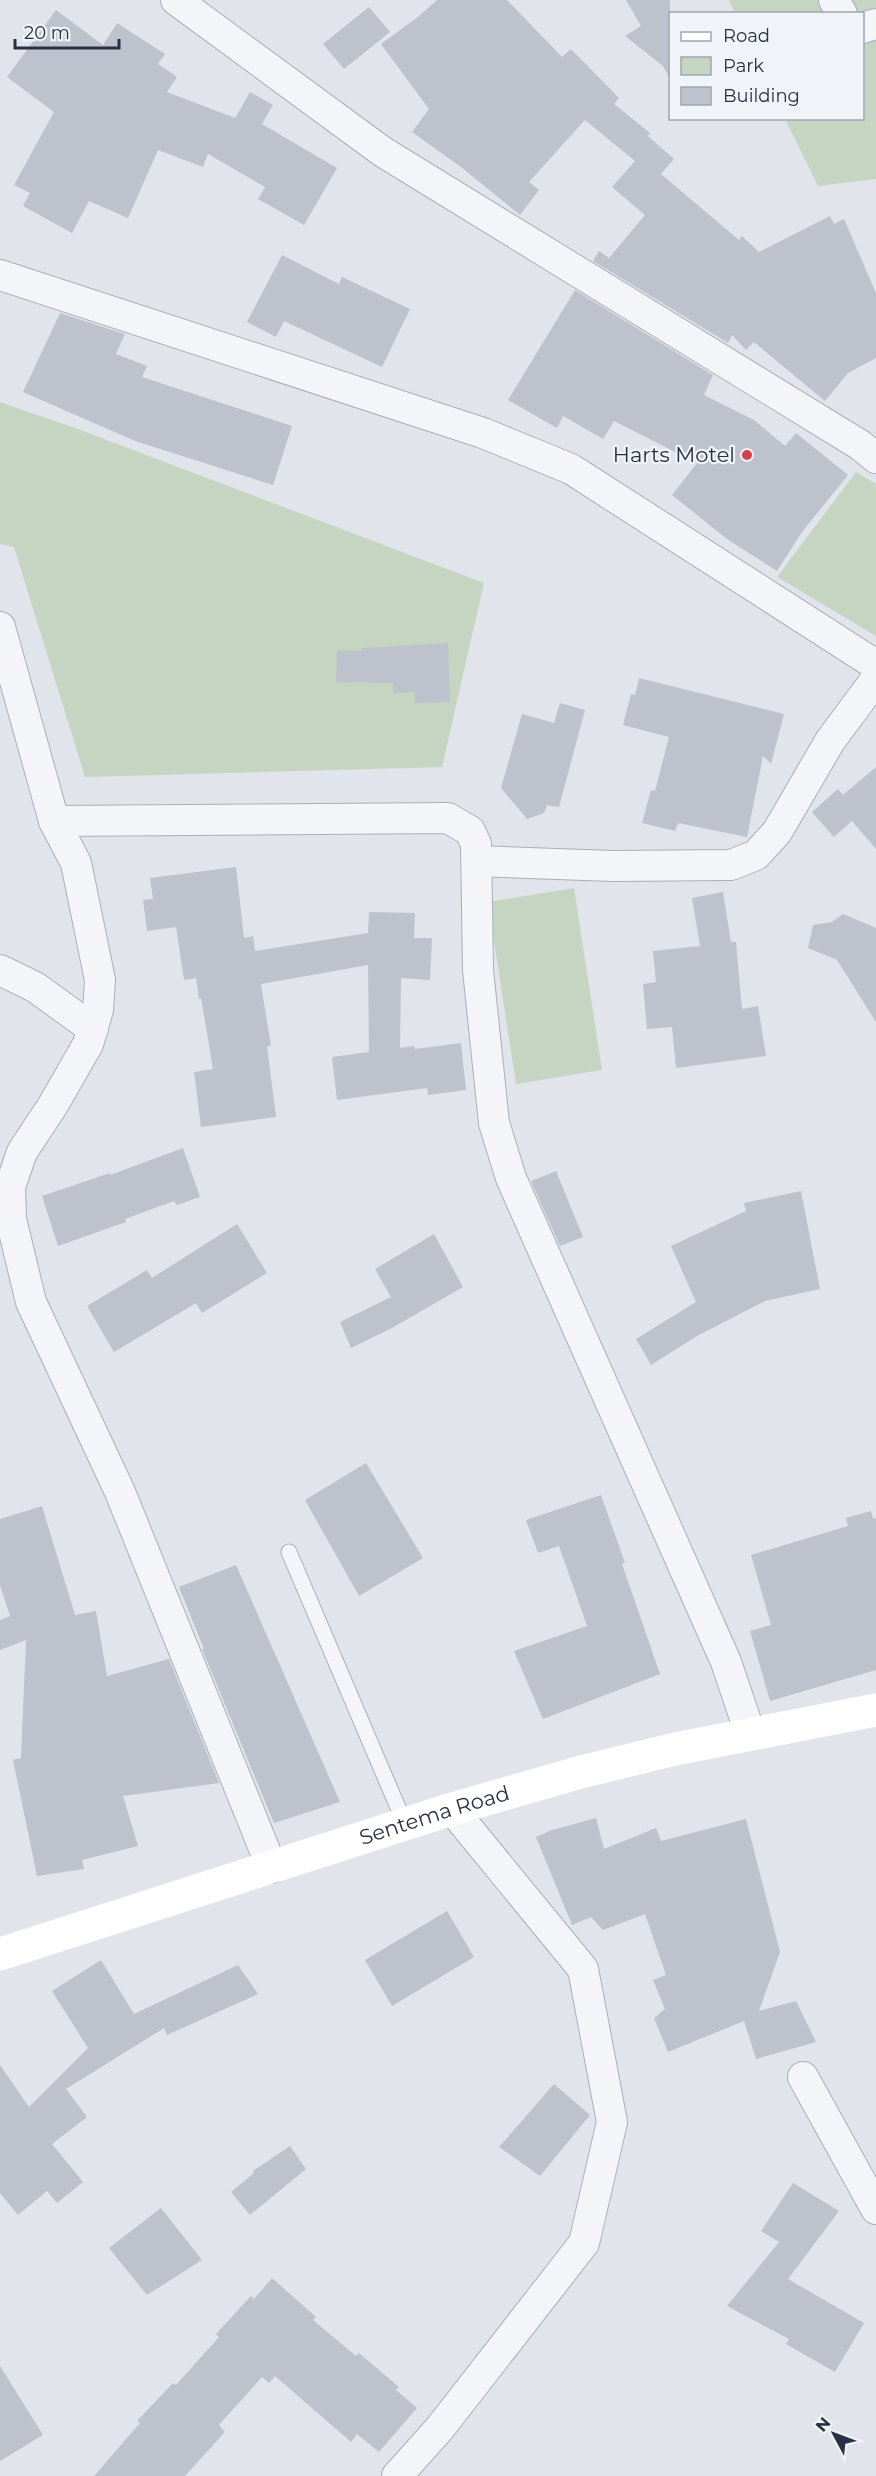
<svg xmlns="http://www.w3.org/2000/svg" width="876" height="2476" viewBox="0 0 876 2476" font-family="Montserrat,sans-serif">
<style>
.green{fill:#c5d5c1}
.building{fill:#bdc2cd}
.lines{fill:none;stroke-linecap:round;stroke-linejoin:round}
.service-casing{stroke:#aaaeb8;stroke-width:17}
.minor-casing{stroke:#aaaeb8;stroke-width:32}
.service{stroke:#f4f5f8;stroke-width:15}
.minor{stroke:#f4f5f8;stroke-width:30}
.secondary{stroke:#fff;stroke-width:33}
.poi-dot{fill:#d63f4c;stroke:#f0f3f7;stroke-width:2}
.labels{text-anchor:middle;stroke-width:4.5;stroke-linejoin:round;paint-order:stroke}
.poi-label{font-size:21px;fill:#283043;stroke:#f0f3f7;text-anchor:end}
.street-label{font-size:21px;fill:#283043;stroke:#f0f3f7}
</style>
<rect width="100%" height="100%" fill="#e1e4ea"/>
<g class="green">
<polygon points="729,0 876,0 876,179 818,186 785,119 862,118 862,14 735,13"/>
<polygon points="0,402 75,428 484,583 442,767 85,777 14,547 0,544"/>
<polygon points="856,472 876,484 876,636 777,577"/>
<polygon points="574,888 602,1070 516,1084 488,902"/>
</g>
<g class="building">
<polygon points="437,0 507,0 562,57 571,49 619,98 614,104 650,133 648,136 674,159 661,174 739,240 742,236 759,252 830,216 834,224 844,219 876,293 876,358 848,373 825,401 754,342 746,350 732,335 728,343 593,261 599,251 609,258 645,215 612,187 635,161 585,120 529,182 539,190 520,215 461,167 412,132 429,109 381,44 419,16"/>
<polygon points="626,0 670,0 670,79 663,66 625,36 641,26"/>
<polygon points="369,7 390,32 344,69 323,44"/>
<polygon points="56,10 103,45 117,23 165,54 158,64 177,77 167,92 235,118 250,92 273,105 262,124 337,168 304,225 258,199 265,187 208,154 203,167 158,150 128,218 89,201 72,233 23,206 30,193 14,185 54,112 7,77"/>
<polygon points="282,255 339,284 342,277 410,309 382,367 284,321 276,337 247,322"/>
<polygon points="575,290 713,375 704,395 754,420 785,446 796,433 848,475 802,532 777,571 727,539 672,495 697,463 614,421 603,439 563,416 557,428 508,400"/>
<polygon points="60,313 125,334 116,354 147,366 142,377 292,426 273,485 135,441 23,392"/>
<polygon points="448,643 450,702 415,703 415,692 393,693 393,683 336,682 337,650 362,651 362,648"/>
<polygon points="639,678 784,714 771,764 763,756 747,837 678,823 675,831 642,823 651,790 655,791 669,737 623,725 631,694 635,695"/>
<polygon points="560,703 585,710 559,807 547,805 544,813 527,819 501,788 522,714 554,723"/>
<polygon points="876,767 876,849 852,821 834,837 812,812 838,789 843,795"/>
<polygon points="236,867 244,938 253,936 255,951 368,933 369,912 415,913 414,938 432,938 430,980 401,978 400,1048 414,1046 415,1049 461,1043 466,1090 428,1095 427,1088 337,1100 332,1057 369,1052 368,965 261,984 271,1046 267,1046 276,1117 201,1127 194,1072 213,1069 201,998 199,999 196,978 184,980 176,927 147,931 143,900 153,899 150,878"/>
<polygon points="723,892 731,942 736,942 742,1009 758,1006 766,1056 676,1068 672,1027 647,1029 643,984 656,982 653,951 700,946 692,898"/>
<polygon points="843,914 876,928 876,1022 837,960 808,948 813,925 832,922"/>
<polygon points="183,1148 200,1197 177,1205 174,1201 125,1219 126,1222 58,1246 42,1196 110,1173 110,1175"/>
<polygon points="556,1171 583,1237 560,1246 531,1181"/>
<polygon points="801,1191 820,1289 765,1301 697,1336 651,1365 636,1339 696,1302 671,1246 746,1211 744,1203"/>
<polygon points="237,1224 267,1273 202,1313 196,1303 114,1352 87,1306 147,1270 152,1278"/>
<polygon points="434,1234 463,1287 392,1328 351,1348 340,1322 391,1297 375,1269"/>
<polygon points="366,1463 423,1558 359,1596 305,1500"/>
<polygon points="601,1495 625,1563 622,1564 660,1674 543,1719 514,1651 587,1626 559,1546 538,1553 526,1520"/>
<polygon points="42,1506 75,1615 96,1611 107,1676 169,1659 219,1783 123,1796 138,1846 82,1860 84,1869 37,1876 13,1760 21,1758 26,1640 0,1650 0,1620 10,1616 0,1585 0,1519"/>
<polygon points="871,1511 873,1519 876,1518 876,1670 770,1701 750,1631 771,1625 751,1555 848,1526 846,1518"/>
<polygon points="236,1565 340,1802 274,1823 202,1649 204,1649 179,1587"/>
<polygon points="596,1818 604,1849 656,1828 661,1841 746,1819 780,1952 759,2011 796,2001 816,2042 756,2059 744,2021 668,2052 654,2018 665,2009 653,1980 666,1975 645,1914 603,1930 591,1917 572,1925 536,1837 552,1830"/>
<polygon points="447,1911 474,1957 392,2006 365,1960"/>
<polygon points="101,1960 134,2014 238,1965 258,1994 167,2035 164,2028 66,2089 87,2117 52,2144 83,2182 57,2203 47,2191 18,2215 0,2193 0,2065 29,2107 88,2048 52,1991"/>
<polygon points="554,2084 590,2115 540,2176 499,2147"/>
<polygon points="290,2146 306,2169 250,2215 231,2192 254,2173 253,2171"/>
<polygon points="793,2183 839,2211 788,2279 864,2323 835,2372 786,2344 789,2339 727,2306 779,2242 761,2231"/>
<polygon points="161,2208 202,2260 147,2295 109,2248"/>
<polygon points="272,2278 316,2317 313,2320 356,2356 359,2353 399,2387 396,2390 417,2408 379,2452 357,2434 351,2442 275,2376 269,2383 262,2377 219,2425 225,2432 185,2476 94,2476 140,2423 137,2421 173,2383 176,2385 219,2337 216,2334 251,2296 254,2299"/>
<polygon points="0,2366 43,2435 0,2461"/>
</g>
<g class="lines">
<g class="service-casing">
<polyline id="service" points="289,1552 405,1824"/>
</g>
<g class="minor-casing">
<g id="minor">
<polyline points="176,0 383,152 860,445 876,458"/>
<polyline points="834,0 842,14"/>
<polyline points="862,28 876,24"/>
<polyline points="0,275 483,433 571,469 876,665"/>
<polyline points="0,627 54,821 76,863 100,980 98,1010 88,1044 53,1105 22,1152 10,1187 11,1219 31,1302 120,1492 272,1868"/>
<polyline points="54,821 448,818 470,831 476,844 478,970 494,1123 511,1178 726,1662 750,1733"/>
<polyline points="477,861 613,866 731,865 756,855 777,832 830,741 876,679"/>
<polyline points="0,970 35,987 93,1029"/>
<polyline points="803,2077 876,2209"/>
<polyline points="397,2476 440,2428 584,2243 612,2122 583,1969 452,1809"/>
</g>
</g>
<use href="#service" class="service"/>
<use href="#minor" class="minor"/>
<path class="secondary" id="s1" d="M0 1954 452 1809 581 1772 675 1749 876 1710"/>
</g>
<circle class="poi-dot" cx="747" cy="455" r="6"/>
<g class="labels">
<g class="poi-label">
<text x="735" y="462">Harts Motel</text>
</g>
<g class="street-label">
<text dy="7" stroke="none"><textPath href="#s1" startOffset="456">Sentema Road</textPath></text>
</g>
</g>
<rect x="669" y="12" width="195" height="108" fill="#f0f3f7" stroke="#a0a5af" stroke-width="1.5"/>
<rect x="681" y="32" width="30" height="9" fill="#ffffff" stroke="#a0a5af" stroke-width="1.5"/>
<text x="723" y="42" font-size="18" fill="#283043">Road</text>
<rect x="681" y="57" width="30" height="18" fill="#c5d5c1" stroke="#a0a5af" stroke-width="1.5"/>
<text x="723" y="72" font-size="18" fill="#283043">Park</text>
<rect x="681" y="87" width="30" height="18" fill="#bdc2cd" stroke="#a0a5af" stroke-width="1.5"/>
<text x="723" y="102" font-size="18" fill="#283043">Building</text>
<g transform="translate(834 2434) rotate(311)" stroke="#f0f3f7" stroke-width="4.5" paint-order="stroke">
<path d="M0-4.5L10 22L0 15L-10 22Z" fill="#283043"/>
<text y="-9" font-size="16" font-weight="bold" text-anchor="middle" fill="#283043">N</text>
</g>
<path d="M15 39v9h104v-9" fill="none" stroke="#283043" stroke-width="3"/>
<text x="24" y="39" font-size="18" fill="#283043" stroke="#f0f3f7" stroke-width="4.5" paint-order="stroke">20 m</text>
</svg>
